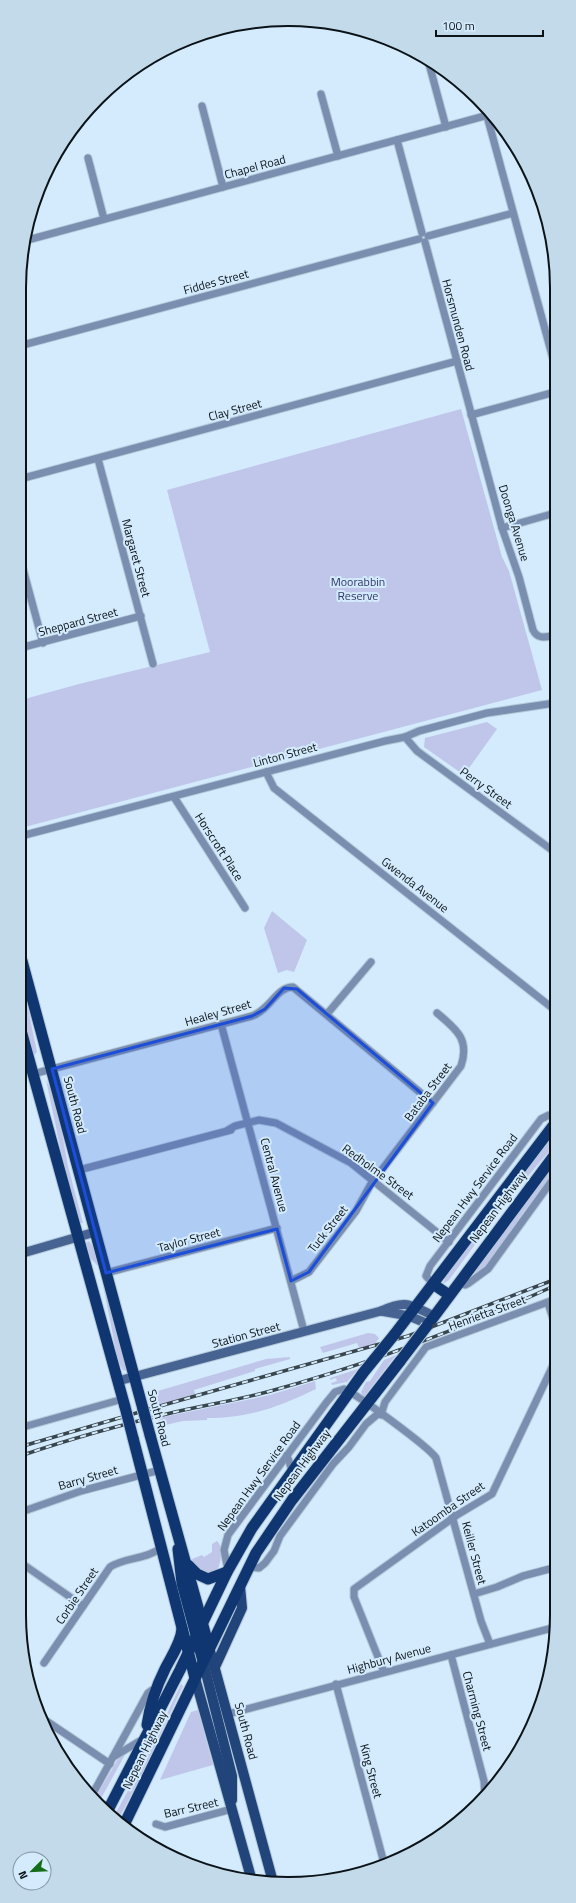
<svg xmlns="http://www.w3.org/2000/svg" width="576" height="1903" viewBox="0 0 576 1903" font-family="'Titillium Web',sans-serif">
<style>
.green{fill:#c0c6e9}
.lines{fill:none;stroke-linecap:round;stroke-linejoin:round}
.minor-casing{stroke:#b3c8d8;stroke-width:9}
.secondary-casing{stroke:#b3c8d8;stroke-width:11}
.primary-casing{stroke:#b3c8d8;stroke-width:12}
.trunk-casing{stroke:#b3c8d8;stroke-width:13}
.minor{stroke:#7a8eaf;stroke-width:7}
.secondary{stroke:#466391;stroke-width:9}
.primary{stroke:#21447b;stroke-width:10}
.trunk{stroke:#103672;stroke-width:11}
.rail-casing{stroke:#3a464e;stroke-width:3.5}
.rail{stroke:#d3ebfc;stroke-width:2;stroke-dasharray:6;stroke-linecap:butt}
.trunk-bridge-casing{stroke:#b3c8d8;stroke-width:13;stroke-linecap:butt}
.trunk-bridge{stroke:#103672;stroke-width:11}
.marked{fill:#1d4ed8;fill-opacity:0.2;stroke:#1d4ed8;stroke-width:3;stroke-linejoin:round}
.labels{text-anchor:middle;stroke-width:4;stroke-linejoin:round;paint-order:stroke}
.street-label{font-size:12px;fill:#0b1319;stroke:#d3ebfc}
.park-label{font-size:12px;fill:#33366b;stroke:#d3ebfc}
.rim{fill:none;stroke:#0b1319;stroke-width:2}
</style>
<rect width="100%" height="100%" fill="#d3ebfc"/>
<g class="green">
<polygon points="461,409 502,557 509,571 542,690 21,828 21,700 79,684 210,652 167,490"/>
<polygon points="487,722 497,729 464,775 424,747 425,738"/>
<polygon points="272,911 307,940 294,972 287,970 278,973 264,928"/>
<polygon points="22,979 37,1052 34,1055 30,1045 22,1014"/>
<polygon points="46,1080 51,1090 59,1116 68,1166 83,1223 80,1223 66,1175"/>
<polygon points="556,1131 556,1143 507,1201 449,1280 443,1284 447,1274"/>
<polygon points="556,1163 556,1169 522,1214 495,1256 484,1269 466,1283"/>
<polygon points="89,1241 94,1248 98,1266 91,1259 86,1243"/>
<polygon points="102,1280 127,1369 126,1371 123,1370 118,1361"/>
<polygon points="368,1333 375,1334 379,1338 375,1344 359,1348 357,1343 323,1353 320,1347"/>
<polygon points="396,1355 364,1397 361,1392 366,1382 370,1381 384,1360"/>
<polygon points="290,1357 290,1359 255,1369 255,1371 194,1390 195,1394 155,1406 154,1403 150,1405 149,1395 158,1391 266,1359"/>
<polygon points="358,1369 347,1382 332,1385 331,1383 337,1381 336,1378 330,1380 330,1378"/>
<path d="M315 1381 316 1389C279 1407 249 1418 207 1418V1420L183 1421 161 1426 158 1418 270 1395Z"/>
<path d="M217 1541C224 1547 221 1565 216 1572L206 1575 195 1566 192 1559 202 1555 204 1557 212 1552V1544Z"/>
<polygon points="181,1684 183,1686 138,1782 117,1822 113,1818 149,1752"/>
<polygon points="198,1710 213,1765 160,1780 191,1712"/>
<polygon points="126,1753 98,1804 94,1800 118,1759"/>
</g>
<g class="lines">
<g class="minor-casing">
<g id="minor">
<polyline points="428,60 446,127"/>
<polyline points="321,94 338,156"/>
<polyline points="202,106 223,187"/>
<polyline points="487,116 555,366"/>
<polyline points="397,140 422,233"/>
<polyline points="88,158 104,219"/>
<polyline points="428,236 513,213"/>
<polyline points="24,241 492,114"/>
<path d="M425 242 502 528 519 577 533 630C538 640 546 637 555 635"/>
<polyline points="19,346 419,239"/>
<polyline points="471,415 555,392"/>
<polyline points="98,459 153,664"/>
<polyline points="20,479 457,361"/>
<polyline points="502,528 555,513"/>
<polyline points="20,558 43,643"/>
<polyline points="20,648 141,616"/>
<polyline points="405,737 417,751 556,853"/>
<polyline points="266,772 274,788 556,1011"/>
<polyline points="174,797 245,908"/>
<polyline points="21,836 385,741 405,737 419,731 487,713 555,703"/>
<polyline points="327,1014 371,962"/>
<polyline points="221,1024 304,1331"/>
<path d="M33 1074 252 1016C271 1009 276 987 293 987L433 1103"/>
<polyline points="228,1130 235,1126 259,1120 276,1123 351,1163 449,1242"/>
<polyline points="79,1170 231,1130"/>
<polyline points="106,1273 277,1228"/>
<path d="M291 1281 309 1272 356 1211 371 1184 461 1066C470 1039 456 1029 437 1013"/>
<polyline points="458,1283 465,1285 469,1283 488,1269 556,1175"/>
<polyline points="433,1284 426,1276 430,1266 541,1119 549,1115 556,1116"/>
<polyline points="548,1303 557,1331"/>
<polyline points="381,1415 385,1402 426,1347 556,1299"/>
<polyline points="23,1427 123,1399"/>
<polyline points="287,1455 292,1471"/>
<polyline points="24,1511 81,1491 160,1470"/>
<polyline points="24,1565 83,1606"/>
<polyline points="248,1567 259,1568 265,1563 274,1551 280,1536 333,1464 349,1447 366,1424 379,1413"/>
<path d="M228 1570 224 1550 228 1535 326 1403 335 1392 344 1389C358 1395 429 1447 436 1458L481 1621 490 1644"/>
<polyline points="474,1594 497,1587 523,1576 557,1567"/>
<polyline points="451,1655 484,1781 485,1797"/>
<path d="M44 1663 110 1567C125 1557 145 1560 161 1548"/>
<polyline points="384,1672 354,1597 354,1589 457,1515 492,1494 557,1357"/>
<polyline points="336,1684 384,1863"/>
<polyline points="228,1714 556,1627"/>
<polyline points="39,1716 110,1764"/>
<polyline points="115,1756 143,1739"/>
<polyline points="91,1797 148,1693 152,1690 156,1690"/>
<polyline points="156,1824 165,1827 232,1809"/>
</g>
</g>
<g class="secondary-casing">
<g id="secondary">
<polyline points="23,1253 95,1232"/>
<polyline points="381,1311 409,1316 428,1324"/>
<path d="M118 1381 381 1311C407 1299 410 1305 434 1316"/>
</g>
</g>
<g class="primary-casing">
<g id="primary">
<polyline points="209,1647 273,1882"/>
<polyline points="203,1661 232,1776 232,1800"/>
<polyline points="215,1667 242,1608 240,1586"/>
<polyline points="195,1678 252,1881"/>
</g>
</g>
<g class="trunk-casing">
<g id="trunk">
<polyline points="22,961 143,1409"/>
<polyline points="22,1034 125,1407"/>
<polyline points="433,1284 449,1295"/>
<polyline points="427,1326 556,1153"/>
<polyline points="394,1335 556,1122"/>
<polyline points="150,1435 209,1647"/>
<polyline points="133,1438 195,1678"/>
<polyline points="178,1549 182,1583 203,1661"/>
<polyline points="188,1565 197,1574 208,1579 227,1572"/>
<path d="M147 1725C150 1705 156 1687 165 1669 171 1657 181 1643 182 1629"/>
<polyline points="107,1812 180,1670 227,1572 252,1528 363,1373"/>
<polyline points="123,1827 256,1553 292,1500 401,1360"/>
</g>
</g>
<use href="#minor" class="minor"/>
<use href="#secondary" class="secondary"/>
<use href="#primary" class="primary"/>
<use href="#trunk" class="trunk"/>
<g class="rail-casing">
<g id="rail">
<polyline points="23,1446 174,1402 408,1336 556,1279"/>
<path d="M23 1455C73 1438 124 1424 175 1412 206 1405 237 1400 267 1392 367 1365 463 1328 556 1285"/>
</g>
</g>
<use href="#rail" class="rail"/>
<g class="trunk-bridge-casing">
<g id="trunk-bridge">
<polyline points="401,1360 427,1326"/>
<polyline points="363,1373 394,1335"/>
<polyline points="125,1407 133,1438"/>
<polyline points="143,1409 150,1435"/>
</g>
</g>
<use href="#trunk-bridge" class="trunk-bridge"/>
</g>
<path class="marked" d="M284 988 297 989 433 1103 309 1272 291 1281 277 1229 106 1273 52 1069 252 1016 265 1009Z"/>
<g class="labels">
<g class="street-label">
<text transform="translate(255 167) rotate(-15)" y="4">Chapel Road</text>
<text transform="translate(216 282) rotate(-15)" y="4">Fiddes Street</text>
<text transform="translate(458 325) rotate(75)" y="4">Horsmunden Road</text>
<text transform="translate(235 410) rotate(-15)" y="4">Clay Street</text>
<text transform="translate(514 523) rotate(73)" y="4">Doonga Avenue</text>
<text transform="translate(136 558) rotate(75)" y="4">Margaret Street</text>
<text transform="translate(78 622) rotate(-15)" y="4">Sheppard Street</text>
<text transform="translate(285 755) rotate(-15)" y="4">Linton Street</text>
<text transform="translate(486 788) rotate(36)" y="4">Perry Street</text>
<text transform="translate(219 847) rotate(57)" y="4">Horscroft Place</text>
<text transform="translate(415 885) rotate(38)" y="4">Gwenda Avenue</text>
<text transform="translate(218 1013) rotate(-16)" y="4">Healey Street</text>
<text transform="translate(428 1092) rotate(-53)" y="4">Bataba Street</text>
<text transform="translate(75 1105) rotate(75)" y="4">South Road</text>
<text transform="translate(378 1172) rotate(36)" y="4">Redholme Street</text>
<text transform="translate(274 1175) rotate(75)" y="4">Central Avenue</text>
<text transform="translate(475 1188) rotate(-53)" y="4">Nepean Hwy Service Road</text>
<text transform="translate(498 1207) rotate(-53)" y="4">Nepean Highway</text>
<text transform="translate(328 1229) rotate(-52)" y="4">Tuck Street</text>
<text transform="translate(189 1240) rotate(-15)" y="4">Taylor Street</text>
<text transform="translate(487 1313) rotate(-20)" y="4">Henrietta Street</text>
<text transform="translate(246 1335) rotate(-15)" y="4">Station Street</text>
<text transform="translate(159 1418) rotate(75)" y="4">South Road</text>
<text transform="translate(302 1465) rotate(-53)" y="4">Nepean Highway</text>
<text transform="translate(259 1476) rotate(-54)" y="4">Nepean Hwy Service Road</text>
<text transform="translate(88 1478) rotate(-16)" y="4">Barry Street</text>
<text transform="translate(448 1509) rotate(-35)" y="4">Katoomba Street</text>
<text transform="translate(474 1553) rotate(75)" y="4">Keiller Street</text>
<text transform="translate(77 1596) rotate(-56)" y="4">Corbie Street</text>
<text transform="translate(389 1659) rotate(-15)" y="4">Highbury Avenue</text>
<text transform="translate(477 1711) rotate(75)" y="4">Charming Street</text>
<text transform="translate(246 1731) rotate(75)" y="4">South Road</text>
<text transform="translate(145 1750) rotate(-64)" y="4">Nepean Highway</text>
<text transform="translate(371 1771) rotate(75)" y="4">King Street</text>
<text transform="translate(191 1808) rotate(-13)" y="4">Barr Street</text>
</g>
<g class="park-label">
<text x="358" y="586">Moorabbin<tspan x="358" dy="14">Reserve</tspan></text>
</g>
</g>
<path d="M0 0H576V1903H0ZM288 26H288A262 262 0 0 1 550 288V1615A262 262 0 0 1 288 1877H288A262 262 0 0 1 26 1615V288A262 262 0 0 1 288 26Z" fill="#c3daea" fill-rule="evenodd"/>
<path class="rim" d="M288 26H288A262 262 0 0 1 550 288V1615A262 262 0 0 1 288 1877H288A262 262 0 0 1 26 1615V288A262 262 0 0 1 288 26Z"/>
<g transform="translate(32 1871) rotate(246)"><circle r="19" fill="#d3ebfc" stroke="#8395a1"/>
<path d="M0-3L7 15L0 10L-7 15Z" fill="#146e19"/>
<text y="-6" font-size="11" font-weight="bold" text-anchor="middle" fill="#0b1319">N</text>
</g>
<path d="M436 30v6h107v-6" fill="none" stroke="#0b1319" stroke-width="2"/>
<text x="442" y="30" font-size="12" fill="#0b1319" stroke="#d3ebfc" stroke-width="3" paint-order="stroke">100 m</text>
</svg>
